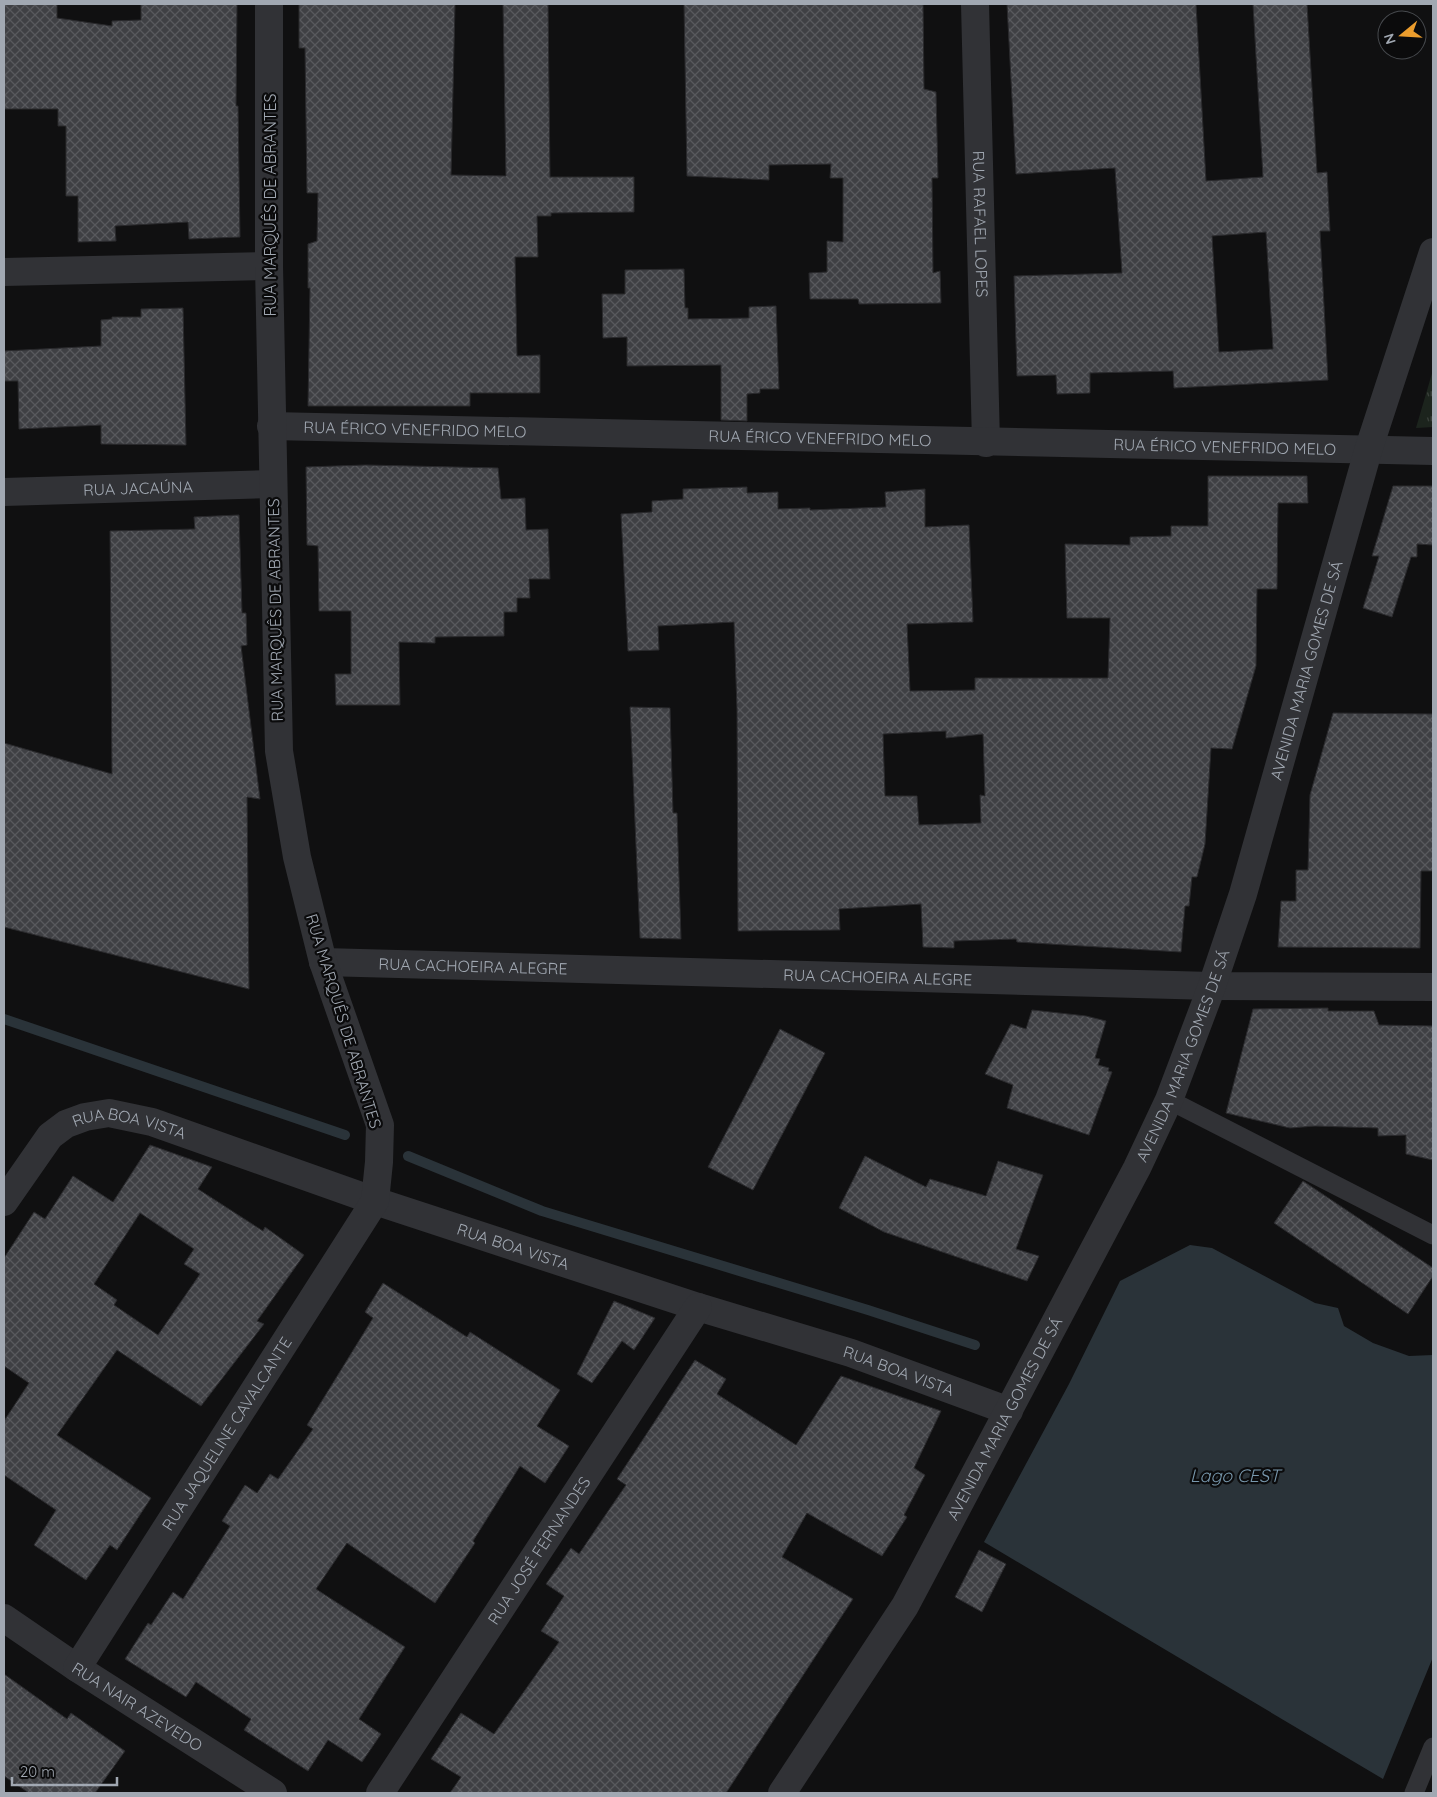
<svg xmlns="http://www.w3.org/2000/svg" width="1437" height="1797" viewBox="0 0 1437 1797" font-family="Quicksand,sans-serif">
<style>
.grass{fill:url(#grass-tufts)}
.water{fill:#2a3339}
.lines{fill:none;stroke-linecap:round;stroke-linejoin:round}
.stream{stroke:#2a3339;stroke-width:10}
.building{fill:url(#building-cross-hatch);stroke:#2a2a2d;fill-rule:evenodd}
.service{stroke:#313236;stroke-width:19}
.minor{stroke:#313236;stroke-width:28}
.tertiary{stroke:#313236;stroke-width:28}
.labels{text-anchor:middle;stroke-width:4.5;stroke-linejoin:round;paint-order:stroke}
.street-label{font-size:16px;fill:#a1a8b2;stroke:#0b0b0c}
.water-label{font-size:18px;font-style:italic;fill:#7898ad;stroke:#0b0b0c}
</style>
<defs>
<pattern id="grass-tufts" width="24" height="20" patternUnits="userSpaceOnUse" patternTransform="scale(1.25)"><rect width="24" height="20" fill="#1c241d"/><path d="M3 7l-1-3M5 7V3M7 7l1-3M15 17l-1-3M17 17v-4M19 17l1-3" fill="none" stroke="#3a413b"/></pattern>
<pattern id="building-cross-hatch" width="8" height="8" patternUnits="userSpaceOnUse" patternTransform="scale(1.25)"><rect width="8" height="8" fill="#3f4044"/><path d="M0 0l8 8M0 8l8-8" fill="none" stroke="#58595d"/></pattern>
</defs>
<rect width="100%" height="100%" fill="#101011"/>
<polygon class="grass" points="1433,370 1433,427 1416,428"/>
<polygon class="water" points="1190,1245 1212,1248 1315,1303 1338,1308 1344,1326 1373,1343 1409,1356 1433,1355 1433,1657 1383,1779 984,1542 1069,1384 1120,1281"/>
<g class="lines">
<g class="stream">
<polyline points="4,1019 345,1135"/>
<polyline points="408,1156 542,1211 868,1310 975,1345"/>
</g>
</g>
<g class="building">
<polygon points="4,4 57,4 57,18 112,26 112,21 141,20 141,4 237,4 236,106 238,106 240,237 189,239 188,222 115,226 116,241 78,242 78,196 66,196 66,126 58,126 58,109 4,109"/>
<polygon points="299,4 455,4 451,175 506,176 503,4 548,4 550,177 634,177 634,212 551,213 551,216 537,216 538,257 515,257 517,356 540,355 540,393 470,393 470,406 308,406 310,288 308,288 308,244 317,241 318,193 307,193 305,48 299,48"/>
<polygon points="684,4 923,4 924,89 936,92 938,178 932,178 933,273 940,271 941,303 859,304 858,299 810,299 809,273 827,272 827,241 843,242 843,178 830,178 831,164 769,165 769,180 687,176"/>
<path d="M1007 4H1196L1206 181 1263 177 1253 4H1307L1317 173 1327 172 1330 231H1320L1328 380 1174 388 1173 371 1090 373V393L1057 394 1056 375 1017 376 1014 276 1122 273 1115 168 1016 174ZM1266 232 1273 349 1219 352 1212 236Z"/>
<polygon points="684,269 685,308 688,308 688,319 749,318 749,307 776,306 779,389 760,389 760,393 747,394 747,421 721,420 721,365 627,366 627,337 603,338 602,294 625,294 625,270"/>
<polygon points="183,308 186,445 101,444 101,425 19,429 18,381 4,381 4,351 101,346 101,320 112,319 112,317 141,317 141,309"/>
<polygon points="366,465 498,468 501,499 525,498 526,530 548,529 550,579 529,579 530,598 517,598 517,612 504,612 504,636 435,637 435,643 399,642 400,705 336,705 335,674 351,674 351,611 319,611 318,546 307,545 306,467"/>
<path d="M1208 476H1307L1308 503H1278L1277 589H1257L1256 666 1232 749 1211 748 1205 844 1197 877H1192L1189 906H1185L1181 952 1017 942 1016 939 954 941V948L923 947 921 904 839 909 840 930 738 931 737 709 734 622 658 626 659 650 628 651 621 514 652 512V501L683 499V489L747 487V493L778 492V509L810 508V510L886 507 885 492 925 489V527L969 525 973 622 907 624 910 691 975 690V678H1108L1110 618H1067L1065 544 1130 545V537L1171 536V526H1208ZM946 731V738L983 734 985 796 980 795 981 823 919 825 917 796H885L883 734Z"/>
<polygon points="1393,486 1433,486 1433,545 1417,544 1417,557 1411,557 1392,617 1363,608 1379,556 1372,556"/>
<polygon points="239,515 242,613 246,613 247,645 241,646 260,799 247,797 249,989 4,927 4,743 112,774 110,531 195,529 194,517"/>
<polygon points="630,707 670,708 673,813 677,813 681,939 640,938"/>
<polygon points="1333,713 1433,714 1433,871 1421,871 1420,948 1278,947 1281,901 1296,901 1296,870 1308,870 1310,795"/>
<polygon points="1328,1008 1328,1011 1374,1011 1379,1025 1433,1026 1433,1160 1406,1154 1406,1135 1378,1136 1378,1128 1315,1126 1290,1128 1226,1113 1253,1009"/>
<polygon points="1032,1010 1086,1016 1106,1021 1095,1058 1100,1059 1098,1065 1109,1068 1108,1071 1112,1072 1089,1135 1007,1108 1013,1085 985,1074 1011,1024 1026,1029"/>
<polygon points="780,1029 825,1053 753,1190 708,1167"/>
<path d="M150 1145 212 1167 198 1189 263 1231 265 1227 304 1255 257 1321 264 1324 201 1406 117 1350 57 1435 151 1498 117 1550 110 1545 86 1580 34 1545 56 1510 4 1475V1421L29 1383 4 1366V1258L34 1212 45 1219 73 1176 113 1202ZM140 1213 194 1249 184 1264 200 1274 158 1335 114 1305 117 1300 94 1284Z"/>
<polygon points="865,1156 926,1187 930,1179 986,1196 998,1161 1043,1175 1016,1249 1039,1256 1027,1281 884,1232 839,1208"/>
<polygon points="1303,1181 1433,1268 1433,1276 1408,1314 1274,1223"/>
<polygon points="383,1283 467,1337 470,1332 560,1390 537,1426 569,1446 545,1483 520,1466 473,1541 475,1543 435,1603 347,1543 316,1589 405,1647 359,1719 381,1734 362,1762 328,1740 308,1771 244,1730 251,1719 196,1682 186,1697 125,1659 148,1623 151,1625 173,1592 183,1599 230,1526 222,1521 245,1485 257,1493 270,1474 278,1479 313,1429 307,1425 373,1318 365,1312"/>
<polygon points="614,1301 655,1318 634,1350 622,1341 592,1383 577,1374"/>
<polygon points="695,1360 726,1379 717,1394 796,1445 841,1376 941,1411 914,1468 925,1475 904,1515 907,1517 882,1556 807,1513 782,1557 853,1599 726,1793 450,1793 461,1777 431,1759 461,1713 494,1734 559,1642 541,1631 564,1596 546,1584 571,1548 579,1554 602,1520 626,1485 617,1479"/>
<polygon points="979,1550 1006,1564 982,1612 955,1597"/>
<polygon points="4,1674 67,1719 71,1713 125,1751 95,1793 29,1793 4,1776"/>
</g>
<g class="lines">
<g class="service">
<polyline points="1169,1100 1433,1235"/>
<polyline points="1414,1793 1433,1747"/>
</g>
<g class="minor">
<path id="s1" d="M975 4 986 443"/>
<polyline points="4,272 269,266"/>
<path id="s2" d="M271 426 1433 451"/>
<path id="s3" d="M4 492 272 484"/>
<path id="s4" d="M323 962 1212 986 1433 987"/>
<path id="s5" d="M4 1202 50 1136 66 1124 85 1117 109 1113 152 1122 375 1201 698 1307 851 1353 1009 1411"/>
<path id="s6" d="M4 1618 77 1668 273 1793"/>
<path id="s7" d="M77 1668 375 1201 379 1162 380 1125 323 962 297 857 279 751 269 266V4"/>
<path id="s8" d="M380 1793 698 1307"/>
</g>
<path class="tertiary" id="s9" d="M782 1793 905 1606 1137 1168 1169 1100 1212 986 1243 894 1368 451 1433 252"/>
</g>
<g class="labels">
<g class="street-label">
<text transform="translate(270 205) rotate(-90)" y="6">RUA MARQUÊS DE ABRANTES</text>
<text dy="6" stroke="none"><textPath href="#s1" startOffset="220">RUA RAFAEL LOPES</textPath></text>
<text dy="6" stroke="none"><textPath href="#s2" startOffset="144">RUA ÉRICO VENEFRIDO MELO</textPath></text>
<text dy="6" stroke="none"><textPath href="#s2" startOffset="549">RUA ÉRICO VENEFRIDO MELO</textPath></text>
<text dy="6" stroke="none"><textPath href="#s2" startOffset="954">RUA ÉRICO VENEFRIDO MELO</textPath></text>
<text dy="6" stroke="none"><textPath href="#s3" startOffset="134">RUA JACAÚNA</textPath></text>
<text transform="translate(275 610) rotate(-91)" y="6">RUA MARQUÊS DE ABRANTES</text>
<text dy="6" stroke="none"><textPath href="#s9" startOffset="1246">AVENIDA MARIA GOMES DE SÁ</textPath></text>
<text dy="6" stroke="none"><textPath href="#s4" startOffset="150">RUA CACHOEIRA ALEGRE</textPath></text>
<text dy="6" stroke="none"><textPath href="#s4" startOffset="555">RUA CACHOEIRA ALEGRE</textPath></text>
<text transform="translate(344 1021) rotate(73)" y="6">RUA MARQUÊS DE ABRANTES</text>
<text dy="6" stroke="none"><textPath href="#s9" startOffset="841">AVENIDA MARIA GOMES DE SÁ</textPath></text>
<text dy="6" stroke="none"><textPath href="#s5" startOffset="166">RUA BOA VISTA</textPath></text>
<text dy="6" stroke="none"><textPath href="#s5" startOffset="571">RUA BOA VISTA</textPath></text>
<text dy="6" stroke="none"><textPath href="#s5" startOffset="976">RUA BOA VISTA</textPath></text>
<text dy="6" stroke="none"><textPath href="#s9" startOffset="436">AVENIDA MARIA GOMES DE SÁ</textPath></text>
<text dy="6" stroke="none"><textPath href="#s7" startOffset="278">RUA JAQUELINE CAVALCANTE</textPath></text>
<text dy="6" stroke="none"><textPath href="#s8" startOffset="290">RUA JOSÉ FERNANDES</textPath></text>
<text dy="6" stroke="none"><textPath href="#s6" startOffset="160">RUA NAIR AZEVEDO</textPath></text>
</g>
<g class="water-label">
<text x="1235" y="1482">Lago CEST</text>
</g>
</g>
<rect width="1437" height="1797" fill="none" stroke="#a1a8b2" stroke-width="10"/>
<g transform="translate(1402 35) rotate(252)"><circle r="24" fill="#0b0b0c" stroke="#474a4e"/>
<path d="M0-4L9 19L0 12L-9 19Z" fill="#ec9d2d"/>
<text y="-8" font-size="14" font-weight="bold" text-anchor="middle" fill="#a1a8b2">N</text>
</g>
<path d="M12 1777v8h105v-8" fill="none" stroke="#a1a8b2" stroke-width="2.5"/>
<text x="20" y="1777" font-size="15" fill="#a1a8b2" stroke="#0b0b0c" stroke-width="4" paint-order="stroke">20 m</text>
</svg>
